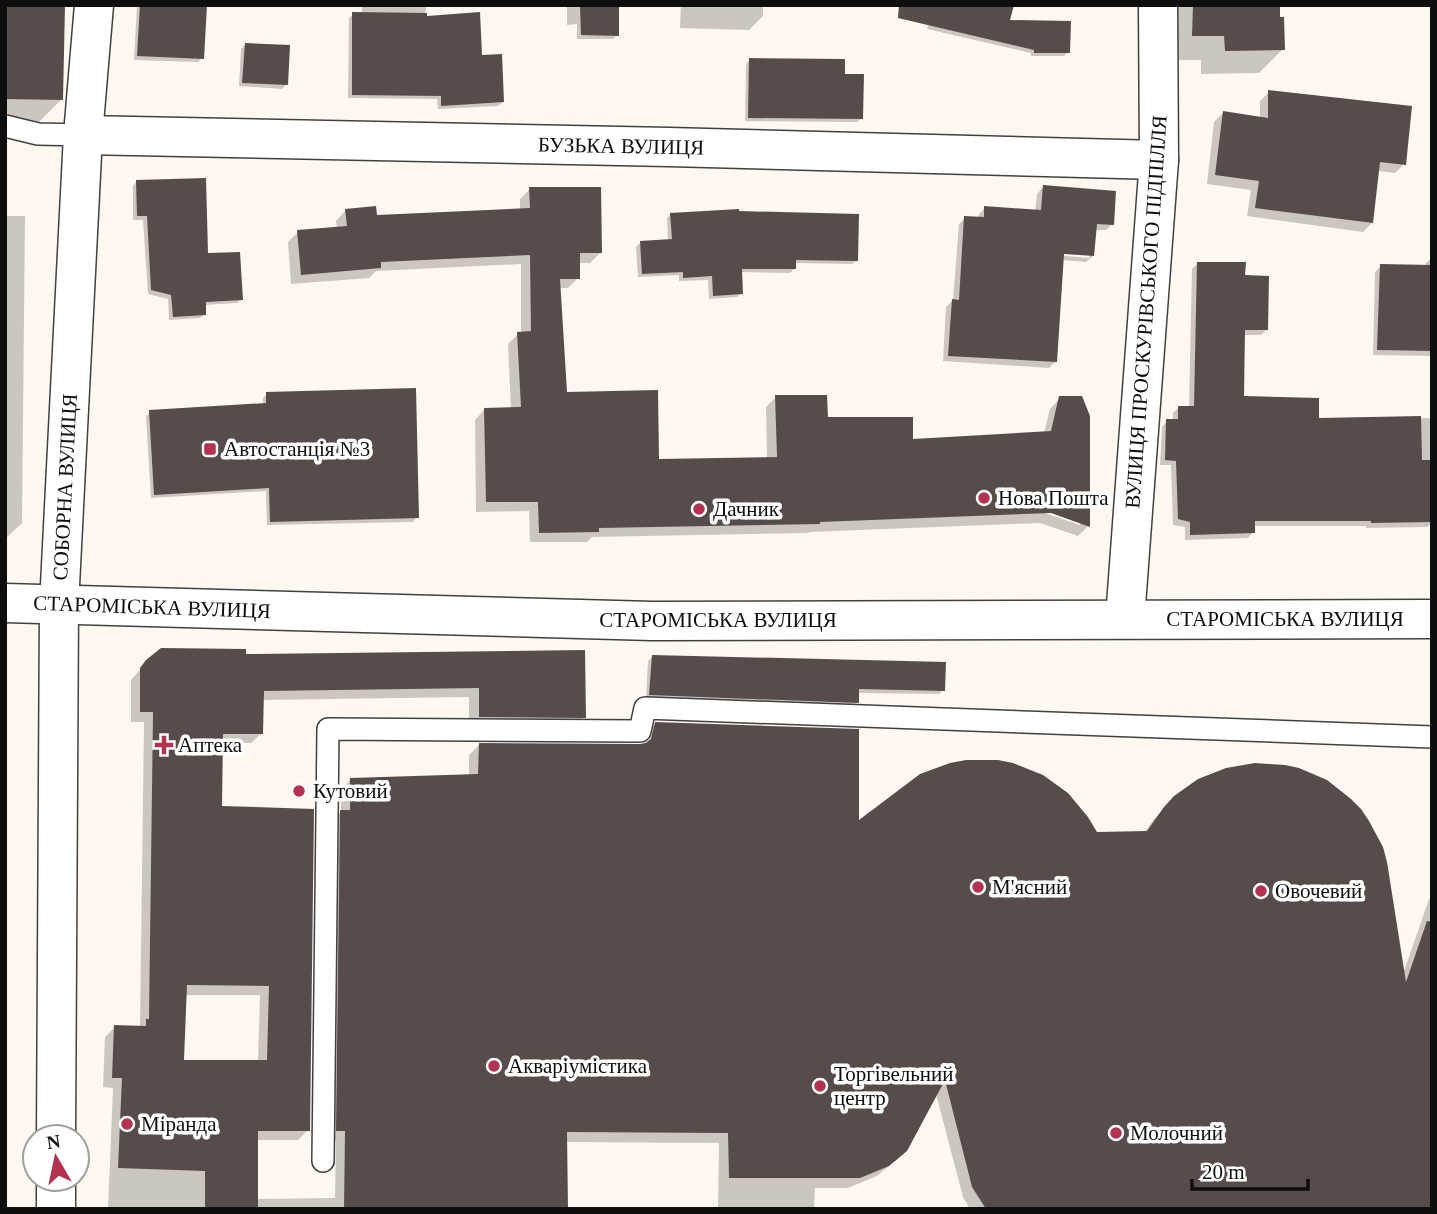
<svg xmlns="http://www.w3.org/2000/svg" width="1437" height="1214" viewBox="0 0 1437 1214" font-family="'Times New Roman',serif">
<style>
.shadow{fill:#0003;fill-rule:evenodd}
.building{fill:#564d4b;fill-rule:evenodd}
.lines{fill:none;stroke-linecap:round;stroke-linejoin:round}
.service-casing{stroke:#414141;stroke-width:24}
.minor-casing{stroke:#414141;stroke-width:41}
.service{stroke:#fff;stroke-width:21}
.minor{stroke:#fff;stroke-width:38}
.poi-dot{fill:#b23250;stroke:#fff;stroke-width:2.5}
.labels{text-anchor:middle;stroke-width:7;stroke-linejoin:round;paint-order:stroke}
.street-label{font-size:21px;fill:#0e0e0e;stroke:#fff}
.poi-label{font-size:21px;fill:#0e0e0e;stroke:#fff;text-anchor:start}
</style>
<rect width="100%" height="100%" fill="#fef8f0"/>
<g class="shadow">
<polygon points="5,5 61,100 32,129 5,128"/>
<polygon points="137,5 205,5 202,58 198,62 134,60"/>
<polygon points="362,5 426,5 425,18 480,57 503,102 498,106 438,109 437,99 348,98 349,18 353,14 362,14"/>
<polygon points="567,5 617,5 617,35 613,39 577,39 577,24 567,25"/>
<polygon points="681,5 763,5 763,16 749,30 680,28"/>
<polygon points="933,5 1008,21 1068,52 1064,56 1031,56 1031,53 927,29"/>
<polygon points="1171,5 1278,5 1283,49 1259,73 1201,74 1201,60 1169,60"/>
<polygon points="245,45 286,85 282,89 239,86 241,49"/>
<polygon points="750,60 843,75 862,118 857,122 745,121 746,64"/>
<polygon points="1269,92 1404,164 1395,173 1378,171 1372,223 1363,232 1247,216 1251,190 1207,184 1214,122 1223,113 1260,118 1260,101"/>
<polygon points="137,181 206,255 241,299 237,303 204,305 205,314 200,318 169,320 168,299 148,294 143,220 133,220 133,186"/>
<path d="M1043 187 1112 224 1106 230H1095L1093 256 1086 262 1062 260 1055 362 1049 368 943 361 946 307 953 300 959 224 965 218 978 219 979 214 985 208 1035 212 1037 194ZM1055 252 1089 254V258L1055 255Z"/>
<path d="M530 189 600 253 590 263H578V278L568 288H559L565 394 658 461 767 459 766 407 776 397 826 418 911 441 1044 433 1050 409 1060 398 1088 526 1078 536 1040 523 810 532 808 533 592 537 587 542H530L529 511 476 512 475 420 485 409H511L508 344 518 334H521V264L376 271 369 278 291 284 288 242 298 232 337 229 336 221 346 210 375 217 520 211V199ZM1044 509 1080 522V525L1042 512Z"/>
<polygon points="671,214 857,260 852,264 794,263 794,269 790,273 740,272 741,293 737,297 709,299 708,280 679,281 679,275 638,277 636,247 641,242 668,241 667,218"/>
<polygon points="5,216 25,216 22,523 5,539"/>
<polygon points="1432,258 1432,356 1373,355 1375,272 1381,266 1426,267 1426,263"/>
<polygon points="1198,263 1244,277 1266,330 1261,335 1243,335 1242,398 1317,420 1432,418 1432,523 1427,527 1366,528 1366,526 1253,526 1253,532 1248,538 1185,540 1185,527 1173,525 1171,465 1160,465 1162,427 1167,421 1173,421 1173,413 1179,407 1189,408 1192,269"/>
<polygon points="267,394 417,517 413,522 267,525 266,491 151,498 146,416 150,412 263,405 263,398"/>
<path d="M583 651 584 717 574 727 469 726V697L262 700V733L251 743H221L220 807 308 1130 298 1140H257V1199L335 1198 336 1141H327L331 822 341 812V790L351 779 469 776V755L479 745H643L646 734 656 723 857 824 1096 833H1144L1154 819 1176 797 1403 974 1429 899 1432 896V1209H970L963 1197 936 1094 906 1150 895 1161 877 1176 848 1188H815L814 1209H718L719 1143 565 1142 566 1209H108L113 1088 103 1087 105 1037 115 1027H140L144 722H131V680L143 666 244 656ZM185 995H260L258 1061 182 1062Z"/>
<polygon points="652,657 943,690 939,694 857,693 857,702 853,706 646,699 648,661"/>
<polygon points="5,796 6,796 5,926"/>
</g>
<g class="building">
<polygon points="5,5 65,5 63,100 5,99"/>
<polygon points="140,5 207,5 204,59 137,56"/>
<polygon points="580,5 619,5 619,36 581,35"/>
<polygon points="899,5 1014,5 1010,20 1071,21 1070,53 1034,53 1034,50 898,18"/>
<polygon points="1193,5 1280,5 1280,17 1284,17 1285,50 1225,51 1224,36 1192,36"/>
<polygon points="352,12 427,13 427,16 480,12 482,55 502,54 504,102 441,106 441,96 352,95"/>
<polygon points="245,43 290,45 288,85 242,83"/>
<polygon points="749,58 845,59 845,74 864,74 863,119 748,118"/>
<polygon points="1268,90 1412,106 1406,165 1380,162 1373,223 1255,208 1259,181 1215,175 1223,111 1268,118"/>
<polygon points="206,178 208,253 240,252 243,300 206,302 206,315 173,317 171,295 151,290 147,216 137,216 136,180"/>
<polygon points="1043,185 1116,191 1114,225 1097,224 1094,256 1064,254 1057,362 948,356 952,299 959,300 964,216 984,217 984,206 1041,210"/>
<polygon points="529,187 601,187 602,253 580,253 580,279 560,279 567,392 658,390 659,459 777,457 775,395 827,395 828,417 913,417 913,439 1051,431 1059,396 1082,396 1090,416 1090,527 1051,513 820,522 820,524 599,528 599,532 539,533 538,502 486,502 484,408 521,407 517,332 531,331 530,255 381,262 381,268 301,275 297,230 347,226 345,209 376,206 377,215 530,208"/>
<polygon points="739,209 739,211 859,214 858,261 796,260 796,269 742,269 743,294 713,296 712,276 683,278 683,272 642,274 640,241 672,239 670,213"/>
<polygon points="1197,262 1246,262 1245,275 1269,276 1268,330 1245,330 1244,396 1319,398 1319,418 1421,416 1422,460 1432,460 1432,522 1371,523 1371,521 1255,521 1255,533 1190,535 1190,522 1178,519 1176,461 1165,460 1166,419 1178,419 1178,406 1194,406"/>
<polygon points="1380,264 1432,265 1432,351 1377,350"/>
<polygon points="416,388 419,518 270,522 269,488 154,495 149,410 266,403 266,392"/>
<path d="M161 648 246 649V654L585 650 586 718 479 717V688L264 691 263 734H223L222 806 314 809 310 1131H258V1209H205V1171L118 1168 122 1078H112L114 1025 146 1026V1019H149L153 712H140V668L146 660ZM187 985 269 986 267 1060H184Z"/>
<polygon points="652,655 946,662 945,691 859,689 859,703 649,695"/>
<polygon points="655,722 859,729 859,820 920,774 950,763 966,760 998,760 1013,763 1043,775 1068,793 1088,817 1097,832 1147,831 1164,807 1174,796 1198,779 1226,768 1255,763 1285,765 1299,768 1327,780 1351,799 1361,809 1369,821 1383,847 1387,862 1406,982 1427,921 1432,922 1432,1209 986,1209 972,1187 945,1080 907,1151 889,1166 860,1178 729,1178 728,1133 567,1132 568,1209 344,1209 345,1131 336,1131 340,810 350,810 350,778 478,774 479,743 640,744 646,743 651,739"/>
</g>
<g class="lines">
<g class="service-casing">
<g id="service">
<polyline points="5,126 38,134 83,135"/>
<polyline points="323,1161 328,729 640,731 645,708 1432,737"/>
</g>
</g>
<g class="minor-casing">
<g id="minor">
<polyline points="83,135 669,147 1159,160"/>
<polyline points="5,603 652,621 1432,619"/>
<polyline points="1125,619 1159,160 1158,5"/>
<polyline points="56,1137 59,605 83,135 94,5"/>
<polyline points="56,1209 56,1179"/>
</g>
</g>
<use href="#service" class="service"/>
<use href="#minor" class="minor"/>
</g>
<g class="poi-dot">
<rect x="203" y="442" width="14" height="14" rx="3.5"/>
<circle cx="984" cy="498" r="7"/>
<circle cx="699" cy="509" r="7"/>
<path d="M160.5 734.5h7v7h7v7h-7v7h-7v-7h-7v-7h7z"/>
<circle cx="299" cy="791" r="7"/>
<circle cx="978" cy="887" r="7"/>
<circle cx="1261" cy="891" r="7"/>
<circle cx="494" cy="1066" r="7"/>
<circle cx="820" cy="1086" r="7"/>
<circle cx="127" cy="1124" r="7"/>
<circle cx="1116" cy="1133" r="7"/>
</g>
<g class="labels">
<g class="street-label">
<text transform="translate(621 146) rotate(1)" y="7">БУЗЬКА ВУЛИЦЯ</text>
<text transform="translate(1146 312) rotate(-86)" y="7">ВУЛИЦЯ ПРОСКУРІВСЬКОГО ПІДПІЛЛЯ</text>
<text transform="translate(65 487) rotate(-87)" y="7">СОБОРНА ВУЛИЦЯ</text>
<text transform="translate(152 607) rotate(2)" y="7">СТАРОМІСЬКА ВУЛИЦЯ</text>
<text x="1285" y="626">СТАРОМІСЬКА ВУЛИЦЯ</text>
<text x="718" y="627">СТАРОМІСЬКА ВУЛИЦЯ</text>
</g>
<g class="poi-label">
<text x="224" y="456">Автостанція №3</text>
<text x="998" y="505">Нова Пошта</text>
<text x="713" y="516">Дачник</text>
<text x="178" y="752">Аптека</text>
<text x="313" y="798">Кутовий</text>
<text x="992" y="894">М'ясний</text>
<text x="1275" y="898">Овочевий</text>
<text x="508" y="1073">Акваріумістика</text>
<text x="834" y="1081">Торгівельний<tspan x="834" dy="24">центр</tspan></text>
<text x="141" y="1131">Міранда</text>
<text x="1130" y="1140">Молочний</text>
</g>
</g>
<rect width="1437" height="1214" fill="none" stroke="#0e0e0e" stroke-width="14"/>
<g transform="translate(56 1158) rotate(351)"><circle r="33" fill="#ffffff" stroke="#9f9f9f" stroke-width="2"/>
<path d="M0-5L12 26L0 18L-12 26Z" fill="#b23250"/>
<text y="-10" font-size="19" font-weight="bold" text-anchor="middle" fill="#0e0e0e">N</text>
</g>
<path d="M1192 1179v10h116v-10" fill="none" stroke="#0e0e0e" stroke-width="3.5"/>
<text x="1202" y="1179" font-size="21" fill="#0e0e0e" stroke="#ffffff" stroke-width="5" paint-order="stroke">20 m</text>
</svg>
